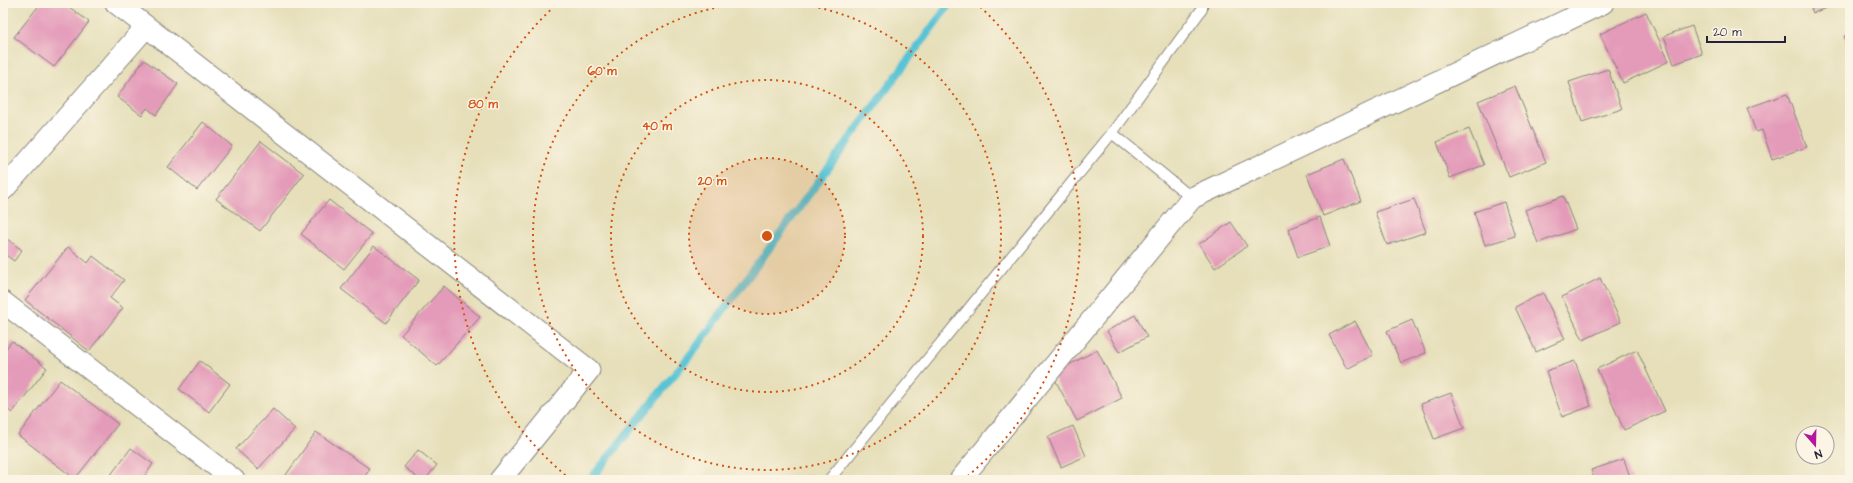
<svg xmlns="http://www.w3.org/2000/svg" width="1853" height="483" viewBox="0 0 1853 483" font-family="'Architects Daughter',sans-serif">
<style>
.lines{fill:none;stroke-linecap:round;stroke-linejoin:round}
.stream{stroke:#59c3d4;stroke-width:8}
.building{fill:#e49bb9}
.lane-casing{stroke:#84807a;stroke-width:12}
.street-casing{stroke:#84807a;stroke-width:23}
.lane{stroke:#fff;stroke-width:10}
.street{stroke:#fff;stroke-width:21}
.ring{fill:none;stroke:#d45411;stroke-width:2;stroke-dasharray:2 4}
.centre{fill:#d45411;stroke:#fcf5e5;stroke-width:2}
.ring-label{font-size:12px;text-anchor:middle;font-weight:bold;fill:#d45411;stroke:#fcf5e5;stroke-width:3;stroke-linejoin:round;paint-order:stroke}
</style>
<rect width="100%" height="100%" fill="#fcf5e5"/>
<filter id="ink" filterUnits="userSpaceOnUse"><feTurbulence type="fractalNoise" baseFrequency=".025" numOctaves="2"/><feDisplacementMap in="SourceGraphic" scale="8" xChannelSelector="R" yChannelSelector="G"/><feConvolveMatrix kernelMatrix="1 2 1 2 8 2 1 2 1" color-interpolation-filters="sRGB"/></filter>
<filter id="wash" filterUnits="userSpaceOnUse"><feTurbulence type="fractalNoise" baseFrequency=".012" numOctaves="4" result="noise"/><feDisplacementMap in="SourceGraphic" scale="16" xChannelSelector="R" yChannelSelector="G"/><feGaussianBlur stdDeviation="0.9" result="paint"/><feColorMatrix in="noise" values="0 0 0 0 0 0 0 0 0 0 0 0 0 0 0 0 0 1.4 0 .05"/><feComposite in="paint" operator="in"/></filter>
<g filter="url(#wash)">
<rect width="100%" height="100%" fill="#e6dfba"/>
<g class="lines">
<polyline class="stream" points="590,480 695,349 950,3"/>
</g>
<g id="blocks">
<g class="building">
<polygon points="41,3 64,3 89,22 54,67 14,37"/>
<polygon points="1809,3 1839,3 1813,13"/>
<polygon points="1646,12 1669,61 1623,83 1600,34"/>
<polygon points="1692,26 1702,54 1674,64 1664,36"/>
<polygon points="1850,34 1850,51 1844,36"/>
<polygon points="144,60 178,84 156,115 147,108 142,115 117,97"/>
<polygon points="1608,69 1622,109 1582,122 1569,82"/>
<polygon points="1515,86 1546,162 1509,177 1478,101"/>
<polygon points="1787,94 1807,147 1772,159 1762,130 1756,132 1747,108"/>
<polygon points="203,122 232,146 197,190 168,167"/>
<polygon points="1469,129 1484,165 1450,178 1437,142"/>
<polygon points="261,141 304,174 260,231 216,199"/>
<polygon points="1344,159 1361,201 1323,216 1307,174"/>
<polygon points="1563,196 1576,229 1538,243 1525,210"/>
<polygon points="1414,199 1426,232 1387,245 1375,212"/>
<polygon points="329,200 372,234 344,269 301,234"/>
<polygon points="1504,202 1515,236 1485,245 1474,212"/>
<polygon points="1320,217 1330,246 1298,257 1288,229"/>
<polygon points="1231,222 1247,246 1215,268 1199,244"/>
<polygon points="7,239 22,250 14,261 3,253 3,244"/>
<polygon points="374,246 419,280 386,323 341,289"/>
<polygon points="68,247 88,263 93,256 124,280 110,298 123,308 89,351 25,300"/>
<polygon points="1600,278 1621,322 1583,340 1562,297"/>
<polygon points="444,286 480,317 437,366 401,335"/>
<polygon points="1543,293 1565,339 1536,352 1515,307"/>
<polygon points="1135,315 1147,337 1119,352 1107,331"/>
<polygon points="1412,320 1426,353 1401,363 1387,331"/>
<polygon points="1355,321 1373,355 1347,369 1329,335"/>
<polygon points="12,341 47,368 12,413 7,409 3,414 3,352"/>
<polygon points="1097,350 1122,398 1077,421 1052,374"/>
<polygon points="1637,350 1665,411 1624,430 1597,369"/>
<polygon points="200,361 230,384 209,412 179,389"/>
<polygon points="1575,361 1591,406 1562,417 1546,371"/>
<polygon points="60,380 118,424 75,479 18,435"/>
<polygon points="1451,393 1464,428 1434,439 1421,404"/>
<polygon points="273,409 295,429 258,469 236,449"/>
<polygon points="1073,426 1086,456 1061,467 1048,437"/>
<polygon points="316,432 370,469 362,480 293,480 286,475"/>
<polygon points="131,448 153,464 142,480 107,480"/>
<polygon points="418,450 437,465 425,480 420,480 404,467"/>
<polygon points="1624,459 1631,480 1595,480 1591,470"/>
</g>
</g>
</g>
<g filter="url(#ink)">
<use href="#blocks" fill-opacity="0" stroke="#84807a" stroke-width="1"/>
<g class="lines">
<g class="lane-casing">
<g id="lane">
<polyline points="1112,133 1192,198"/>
<polyline points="829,480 1112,133 1202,9 1202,3"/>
</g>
</g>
<g class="street-casing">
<g id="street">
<polyline points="116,3 589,370 500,480"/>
<polyline points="3,190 146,27"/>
<polyline points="3,302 234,480"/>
<polyline points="960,480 1192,198 1603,3"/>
</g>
</g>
<use href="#lane" class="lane"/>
<use href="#street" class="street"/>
</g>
</g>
<circle cx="767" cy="236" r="78" fill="#d45411" fill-opacity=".12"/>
<g class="ring">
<circle cx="767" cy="236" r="78"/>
<circle cx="767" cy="236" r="156"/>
<path d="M789 3A234 234 0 1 1 745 3"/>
<path d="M570 479A313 313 0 0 1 558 3M976 3A313 313 0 0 1 964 479"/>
</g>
<circle cx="767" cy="236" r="6" class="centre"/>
<g class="ring-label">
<text x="602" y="75">60 m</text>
<text x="483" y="108">80 m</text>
<text x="657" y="130">40 m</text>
<text x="712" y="185">20 m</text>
</g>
<rect width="1853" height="483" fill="none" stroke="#fcf5e5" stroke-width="16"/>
<g transform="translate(1815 445) rotate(160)"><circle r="19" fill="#fcf5e5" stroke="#a5a1a1"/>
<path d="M0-3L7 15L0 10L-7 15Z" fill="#b5179e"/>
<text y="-6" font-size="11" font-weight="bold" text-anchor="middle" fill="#22223b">N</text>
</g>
<path d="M1707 36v6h78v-6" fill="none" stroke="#22223b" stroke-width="2"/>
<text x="1713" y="36" font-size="12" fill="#22223b" stroke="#fcf5e5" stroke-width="3" paint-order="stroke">20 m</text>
</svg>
